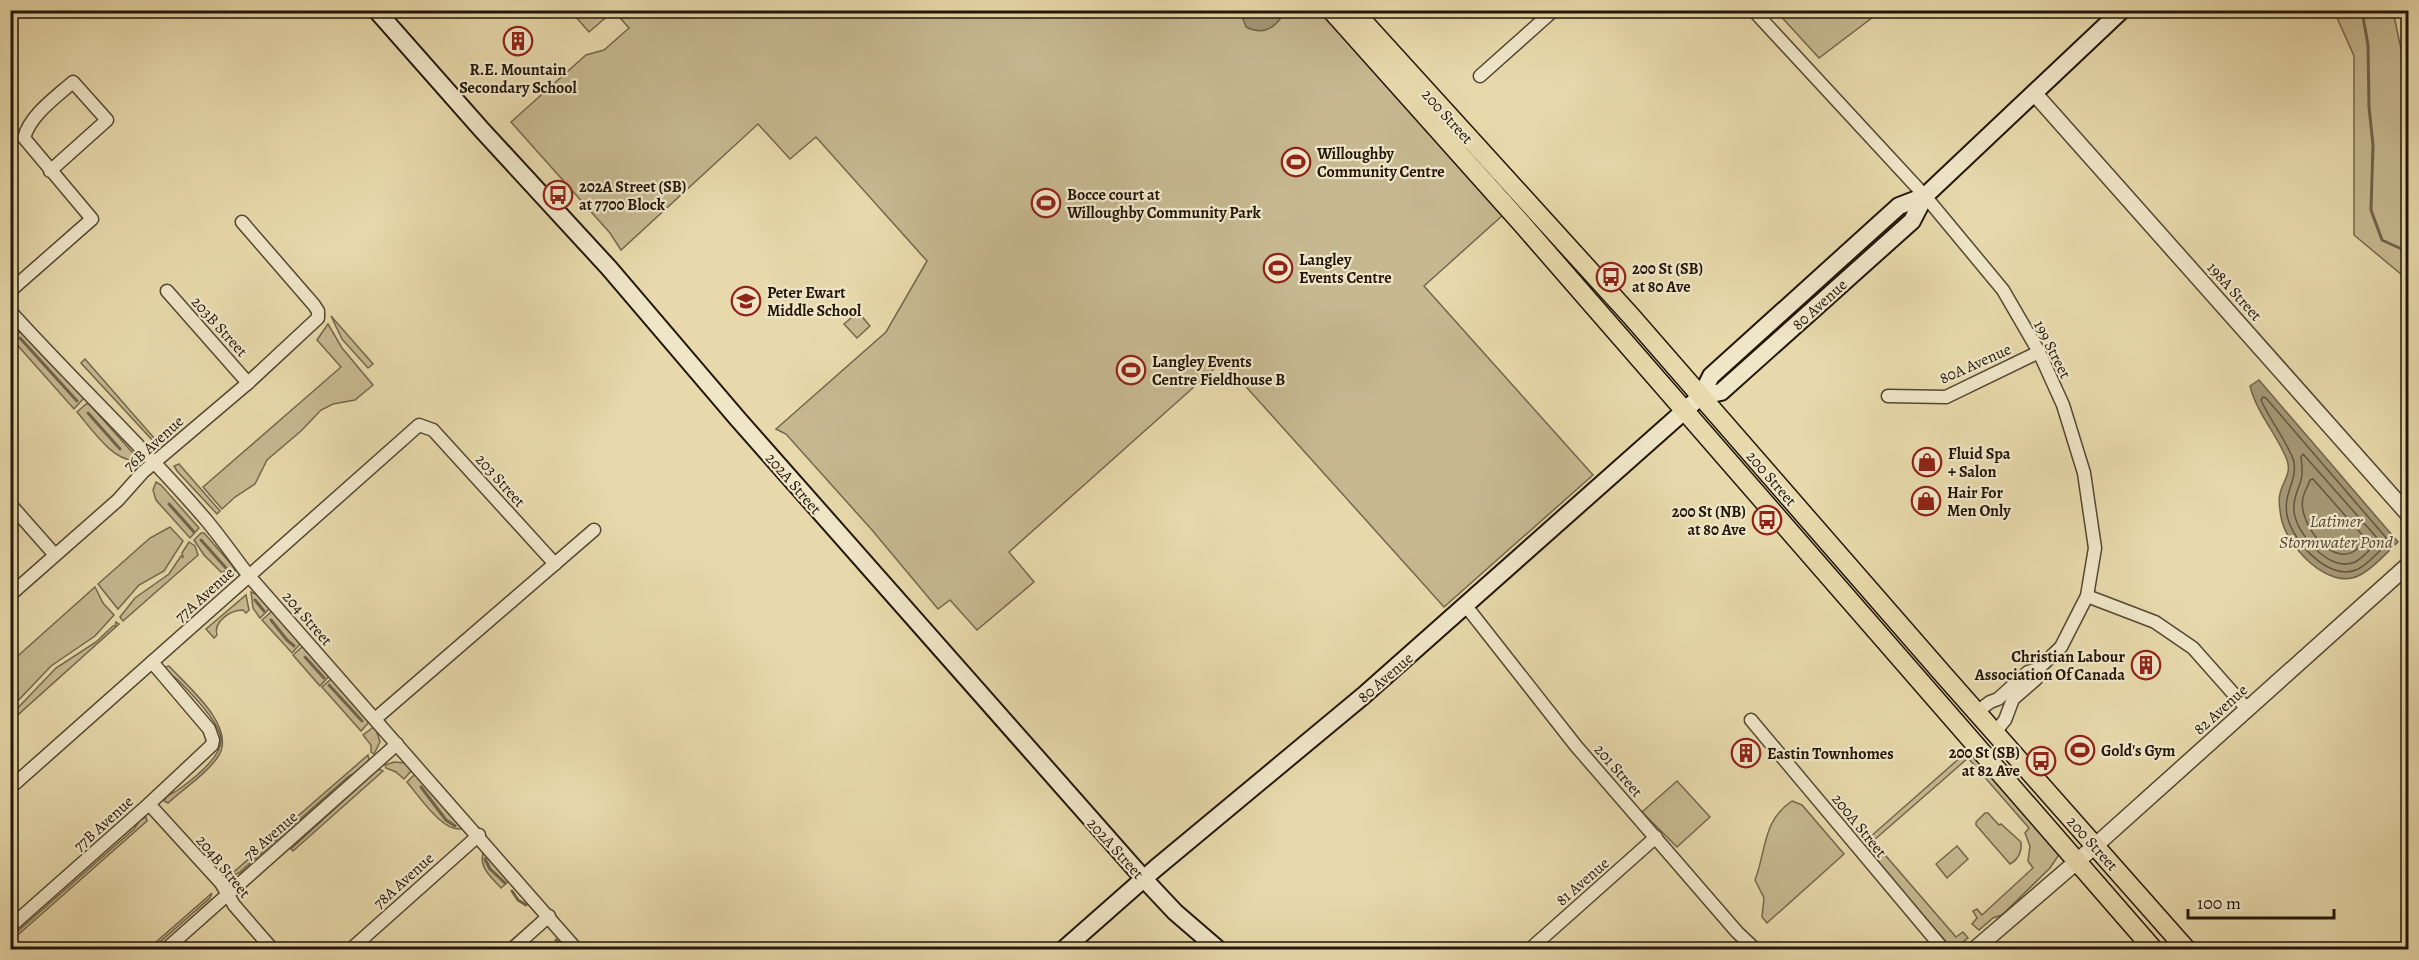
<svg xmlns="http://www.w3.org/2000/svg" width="2419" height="960" font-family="Alegreya,serif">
	<rect width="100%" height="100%" fill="#e7d9ab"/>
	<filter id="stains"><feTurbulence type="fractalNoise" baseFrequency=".00333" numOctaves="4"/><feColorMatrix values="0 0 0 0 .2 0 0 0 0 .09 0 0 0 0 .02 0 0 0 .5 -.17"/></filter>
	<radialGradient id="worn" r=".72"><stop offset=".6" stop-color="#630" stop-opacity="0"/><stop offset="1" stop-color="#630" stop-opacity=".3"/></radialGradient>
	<g fill="#c6b890" stroke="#74674d" stroke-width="1.5">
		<polygon points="581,10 609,11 611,13 589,32 575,16"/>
		<polygon points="614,11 1320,11 1503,215 1424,286 1593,475 1444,607 1223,361 1009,552 1034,582 977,630 950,600 938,609 872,530 786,434 776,429 886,332 927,261 816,137 790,159 758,124 621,250 610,233 511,122 586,55 604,50 629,28"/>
		<polygon points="1776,11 1881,11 1819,58"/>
		<polygon points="2334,11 2393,11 2408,82 2408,280 2354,235 2354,56"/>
		<polygon points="858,312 870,326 857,338 844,324"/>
		<polygon points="331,316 373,364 368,368 342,339"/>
		<polygon points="328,324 342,348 373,385 355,400 333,404 321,410 301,431 267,460 255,484 235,497 222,509 203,487 341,367 317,340"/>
		<polygon points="21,331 84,398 74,409 12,339"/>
		<polygon points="85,359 155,439 155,443 81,363"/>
		<path d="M86,404H89L133,453L136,460C114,463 91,428 77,412Z"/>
		<polygon points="179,464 220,511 217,514 177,471 174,466"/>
		<polygon points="156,482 161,485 199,528 190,538 156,500 153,490"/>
		<polygon points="170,527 183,541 164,571 139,585 118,609 98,584 150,538"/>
		<polygon points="201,533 204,533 232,565 235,571 221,572 204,555 194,540"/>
		<polygon points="189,542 195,546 198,555 123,621 120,617 135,598 169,574 181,556 183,557 182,553"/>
		<polygon points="95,587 103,603 114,615 95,636 51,666 11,708 11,662"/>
		<polygon points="251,592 258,595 270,608 260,618 253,608"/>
		<path d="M246,595L249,610L246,613L243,610C230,610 213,622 217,635L214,638L206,629Z"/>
		<polygon points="271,612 274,612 301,643 292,653 262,620"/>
		<polygon points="116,622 119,624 11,721 11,715 56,668 96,642 113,626 115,626"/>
		<polygon points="302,647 305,647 330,675 320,686 293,655"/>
		<path d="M169,666C187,686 236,726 219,755C208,773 184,788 168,803L164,801C167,794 172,794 178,790C192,780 222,757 221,739C220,722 190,692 178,680C172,675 168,674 165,667Z"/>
		<polygon points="331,679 333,679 370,721 361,731 322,687"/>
		<polygon points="375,726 380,742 374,754 371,752 371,745 363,735"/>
		<polygon points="1971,748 2060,853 2050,868 2002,915 1993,918 1979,930 1972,924 1977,918 1973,911 1977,909 1982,915 2033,868 2028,861 2030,846 2025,833 2029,828 1968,758 1873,841 1956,937 1963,932 1968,938 1956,947 1948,944 1861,845"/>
		<polygon points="368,755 369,760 358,772 349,776 239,873 228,877"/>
		<polygon points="394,762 405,763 413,769 404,779 396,772 386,768 385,765"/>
		<polygon points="378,769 383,771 293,851 291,849"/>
		<path d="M415,774L464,828C445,836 419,796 407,782Z"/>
		<polygon points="1677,781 1710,817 1677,847 1642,812"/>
		<path d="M1792,801L1802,805L1844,854L1767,923L1762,917L1764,898L1755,880C1767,849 1762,821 1792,801Z"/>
		<path d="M1985,813H1988L1999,825L2001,824L2021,842C2022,852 2019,859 2010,864L1976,825V822Z"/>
		<polygon points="146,817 147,821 11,941 10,938 134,829 140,820"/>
		<polygon points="1957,846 1968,859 1947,878 1936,864"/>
		<path d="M484,850L510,880L501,888C491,877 477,866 484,850Z"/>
		<polygon points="212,893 210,898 152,949 148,949"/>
	</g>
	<g fill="#a49774" stroke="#70634a" stroke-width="1.5">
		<path d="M1240,11H1280L1281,18C1271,31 1261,34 1246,27Z"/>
		<path d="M2259,380L2398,542C2387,552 2374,568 2360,575C2329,592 2286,546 2281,517C2280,511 2278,500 2280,494C2282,482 2292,474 2287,460C2277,434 2257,414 2250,386Z"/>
	</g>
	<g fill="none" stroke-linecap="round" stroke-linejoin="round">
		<g stroke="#63563f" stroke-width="1.5">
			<path d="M2263,397L2266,398L2388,540V543C2379,551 2367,566 2356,570C2328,581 2292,541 2287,515C2283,493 2297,482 2294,462C2291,448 2268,417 2261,400Z"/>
			<path d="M2303,454L2378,539L2377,542C2370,549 2361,561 2352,563C2328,571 2297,534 2294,512C2293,499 2297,493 2301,480C2303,473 2302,464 2301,457Z"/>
			<path d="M2313,479L2365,538C2364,543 2361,545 2357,549C2333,570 2297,522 2303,498C2304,492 2308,486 2310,480Z"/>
		</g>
		<g stroke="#70634a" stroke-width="3">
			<polyline points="2359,10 2363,17 2368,45 2369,107 2373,145 2371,210 2382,240 2408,252"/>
			<polyline points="20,338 77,401"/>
			<polyline points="88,413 120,449"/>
			<polyline points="169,504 194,532"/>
			<polyline points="201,540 226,568"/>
			<polyline points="255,600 264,611"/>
			<polyline points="271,620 287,640 294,646"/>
			<polyline points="305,657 324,678"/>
			<polyline points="329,685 362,721"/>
			<polyline points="421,787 446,820 455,826"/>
			<polyline points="485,859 490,869 505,883"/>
			<polyline points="512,891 518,900 526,905"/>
			<polyline points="556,940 565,950"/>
		</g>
		<g stroke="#534732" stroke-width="15">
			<g id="minor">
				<polyline points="1753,10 1925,196 2003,290 2039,352 2063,405 2084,473 2095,548 2087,596 2061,647 2038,669 2028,672 1998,699 1990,702 1977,712"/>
				<polyline points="1480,76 1554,10"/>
				<path d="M10,291L92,219L24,138C30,115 56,97 73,82L107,120L50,171"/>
				<polyline points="167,291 248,383"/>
				<path d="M10,311C75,383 145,448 207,521C222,539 235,558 249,576L577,950"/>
				<polyline points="1888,396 1946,397 2039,352"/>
				<polyline points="10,504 55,555"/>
				<polyline points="10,595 118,500 143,472 248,383 318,318 318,311 314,305 242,222"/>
				<polyline points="2087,596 2155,622 2193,648 2247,709"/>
				<polyline points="1466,606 1576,746 1737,932 1756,950"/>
				<polyline points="375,719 594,530"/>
				<polyline points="1751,720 1944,950"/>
				<polyline points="1995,732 2005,720 2013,699 2036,679 2038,669"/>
				<polyline points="10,788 419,425 433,430 555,564"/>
				<polyline points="149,804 221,883 234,905 273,950"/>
				<polyline points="10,927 149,804 212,745 213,740 209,729 152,662"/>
				<polyline points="165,950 397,744"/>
				<polyline points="350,950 479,835"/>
				<polyline points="511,950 549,916"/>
				<polyline points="1529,950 1656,837"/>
			</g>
		</g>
		<g stroke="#534732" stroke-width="18">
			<g id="tertiary">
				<polyline points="2034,93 2408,514"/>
				<polyline points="1974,950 2096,845 2408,565"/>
			</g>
		</g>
		<g stroke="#22160a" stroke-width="20">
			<g id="secondary">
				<polyline points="376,10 481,129 609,268 737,418 1144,879 1175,912 1219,950"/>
				<polyline points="1701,396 1721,392 1912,221 1925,196 2122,10"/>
				<polyline points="1063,950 1156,868 1363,696 1701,396 1711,376 1899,206 1925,196"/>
			</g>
		</g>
		<g stroke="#22160a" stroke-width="21">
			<g id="primary">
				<polyline points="1331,10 1523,225 2154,950"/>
				<polyline points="1353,10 1631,316 1942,673 2187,950"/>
			</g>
		</g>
		<use href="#minor" stroke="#efe6c8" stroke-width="12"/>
		<use href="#tertiary" stroke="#efe6c8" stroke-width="15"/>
		<use href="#secondary" stroke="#efe6c8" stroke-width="16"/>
		<use href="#primary" stroke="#e7d9ab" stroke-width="18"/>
	</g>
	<defs>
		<g id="building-ring" transform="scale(1.5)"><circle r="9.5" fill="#efe6c8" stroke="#8f2418" stroke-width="1.5"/><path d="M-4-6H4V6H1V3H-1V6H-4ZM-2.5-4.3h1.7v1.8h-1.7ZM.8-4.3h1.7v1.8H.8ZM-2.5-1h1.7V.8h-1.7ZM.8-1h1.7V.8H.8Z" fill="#8f2418"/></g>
		<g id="stadium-ring" transform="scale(1.5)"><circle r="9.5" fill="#efe6c8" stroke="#8f2418" stroke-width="1.5"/><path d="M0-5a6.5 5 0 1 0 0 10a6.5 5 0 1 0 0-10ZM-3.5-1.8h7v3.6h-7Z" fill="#8f2418"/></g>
		<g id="bus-ring" transform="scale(1.5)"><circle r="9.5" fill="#efe6c8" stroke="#8f2418" stroke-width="1.5"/><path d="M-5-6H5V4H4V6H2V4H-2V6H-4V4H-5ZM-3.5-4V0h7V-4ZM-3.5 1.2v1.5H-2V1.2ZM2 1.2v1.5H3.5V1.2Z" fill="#8f2418"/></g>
		<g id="school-ring" transform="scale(1.5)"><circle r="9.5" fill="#efe6c8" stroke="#8f2418" stroke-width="1.5"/><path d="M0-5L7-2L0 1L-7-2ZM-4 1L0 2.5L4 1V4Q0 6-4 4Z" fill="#8f2418"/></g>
		<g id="shop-ring" transform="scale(1.5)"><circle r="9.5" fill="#efe6c8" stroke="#8f2418" stroke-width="1.5"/><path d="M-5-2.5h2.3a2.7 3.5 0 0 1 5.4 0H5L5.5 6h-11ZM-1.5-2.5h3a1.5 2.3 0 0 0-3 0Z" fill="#8f2418"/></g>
	</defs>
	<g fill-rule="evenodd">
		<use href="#building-ring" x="518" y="41"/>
		<use href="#stadium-ring" x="1296" y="162"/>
		<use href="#bus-ring" x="558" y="195"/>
		<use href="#stadium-ring" x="1046" y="203"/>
		<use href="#stadium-ring" x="1278" y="268"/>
		<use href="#bus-ring" x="1611" y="277"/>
		<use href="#school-ring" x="746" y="301"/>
		<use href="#stadium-ring" x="1131" y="370"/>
		<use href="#shop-ring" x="1927" y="462"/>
		<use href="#shop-ring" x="1926" y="501"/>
		<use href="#bus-ring" x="1767" y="520"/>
		<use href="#building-ring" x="2146" y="665"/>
		<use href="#stadium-ring" x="2080" y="750"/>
		<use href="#building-ring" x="1746" y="753"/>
		<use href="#bus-ring" x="2041" y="761"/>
	</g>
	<g text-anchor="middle" stroke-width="4.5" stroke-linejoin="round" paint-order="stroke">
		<g font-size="16" font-weight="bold" fill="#22160a" stroke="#efe6c8" text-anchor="start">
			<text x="518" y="75" text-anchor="middle">R.E. Mountain<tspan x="518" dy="18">Secondary School</tspan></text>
			<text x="1317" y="159">Willoughby<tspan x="1317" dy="18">Community Centre</tspan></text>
			<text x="579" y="192">202A Street (SB)<tspan x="579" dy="18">at 7700 Block</tspan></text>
			<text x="1067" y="200">Bocce court at<tspan x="1067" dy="18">Willoughby Community Park</tspan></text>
			<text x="1299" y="265">Langley<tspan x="1299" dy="18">Events Centre</tspan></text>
			<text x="1632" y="274">200 St (SB)<tspan x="1632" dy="18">at 80 Ave</tspan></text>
			<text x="767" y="298">Peter Ewart<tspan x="767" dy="18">Middle School</tspan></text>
			<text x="1152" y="367">Langley Events<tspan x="1152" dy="18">Centre Fieldhouse B</tspan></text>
			<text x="1948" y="459">Fluid Spa<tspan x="1948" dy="18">+ Salon</tspan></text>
			<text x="1947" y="498">Hair For<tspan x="1947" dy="18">Men Only</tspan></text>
			<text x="1746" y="517" text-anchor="end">200 St (NB)<tspan x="1746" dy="18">at 80 Ave</tspan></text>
			<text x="2125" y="662" text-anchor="end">Christian Labour<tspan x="2125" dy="18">Association Of Canada</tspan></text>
			<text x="2101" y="756">Gold's Gym</text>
			<text x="2020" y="758" text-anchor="end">200 St (SB)<tspan x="2020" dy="18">at 82 Ave</tspan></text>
			<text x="1767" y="759">Eastin Townhomes</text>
		</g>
		<g font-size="16" fill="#22160a" stroke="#efe6c8">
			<text transform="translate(1448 116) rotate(48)" y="6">200 Street</text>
			<text transform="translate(2235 291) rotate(48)" y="6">198A Street</text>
			<text transform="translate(1819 304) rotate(-42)" y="6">80 Avenue</text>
			<text transform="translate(220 326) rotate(48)" y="6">203B Street</text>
			<text transform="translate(2053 349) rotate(63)" y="6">199 Street</text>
			<text transform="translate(1975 363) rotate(-24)" y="6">80A Avenue</text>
			<text transform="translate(153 443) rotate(-42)" y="6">76B Avenue</text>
			<text transform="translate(1772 478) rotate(49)" y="6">200 Street</text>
			<text transform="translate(501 480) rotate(48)" y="6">203 Street</text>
			<text transform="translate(794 483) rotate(49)" y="6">202A Street</text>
			<text transform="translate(204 594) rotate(-42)" y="6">77A Avenue</text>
			<text transform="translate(308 618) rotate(49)" y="6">204 Street</text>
			<text transform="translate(1385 677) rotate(-41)" y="6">80 Avenue</text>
			<text transform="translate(2220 709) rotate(-42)" y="6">82 Avenue</text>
			<text transform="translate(1619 770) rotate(49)" y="6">201 Street</text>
			<text transform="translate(103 823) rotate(-42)" y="6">77B Avenue</text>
			<text transform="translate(1860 825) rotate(51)" y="6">200A Street</text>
			<text transform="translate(270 835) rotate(-41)" y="6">78 Avenue</text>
			<text transform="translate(2093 843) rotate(48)" y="6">200 Street</text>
			<text transform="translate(1116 848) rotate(48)" y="6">202A Street</text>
			<text transform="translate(224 866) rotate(51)" y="6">204B Street</text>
			<text transform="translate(403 880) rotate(-42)" y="6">78A Avenue</text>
			<text transform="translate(1582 881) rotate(-41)" y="6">81 Avenue</text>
		</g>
		<g font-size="18" font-style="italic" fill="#564a34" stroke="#efe6c8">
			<text x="2336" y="527">Latimer<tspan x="2336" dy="21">Stormwater Pond</tspan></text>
		</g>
	</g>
	<rect width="2419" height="960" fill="none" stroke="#e7d9ab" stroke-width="36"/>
	<rect x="12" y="12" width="2395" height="936" fill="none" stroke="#22160a" stroke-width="3"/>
	<rect x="18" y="18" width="2383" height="924" fill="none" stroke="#22160a" stroke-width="1.5"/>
	<path d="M2188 909v9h146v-9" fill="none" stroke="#22160a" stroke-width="3"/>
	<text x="2197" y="909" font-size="18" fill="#22160a" stroke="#efe6c8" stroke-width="4.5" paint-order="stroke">100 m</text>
	<rect width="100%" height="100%" filter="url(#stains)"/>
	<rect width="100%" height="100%" fill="url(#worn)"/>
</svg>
